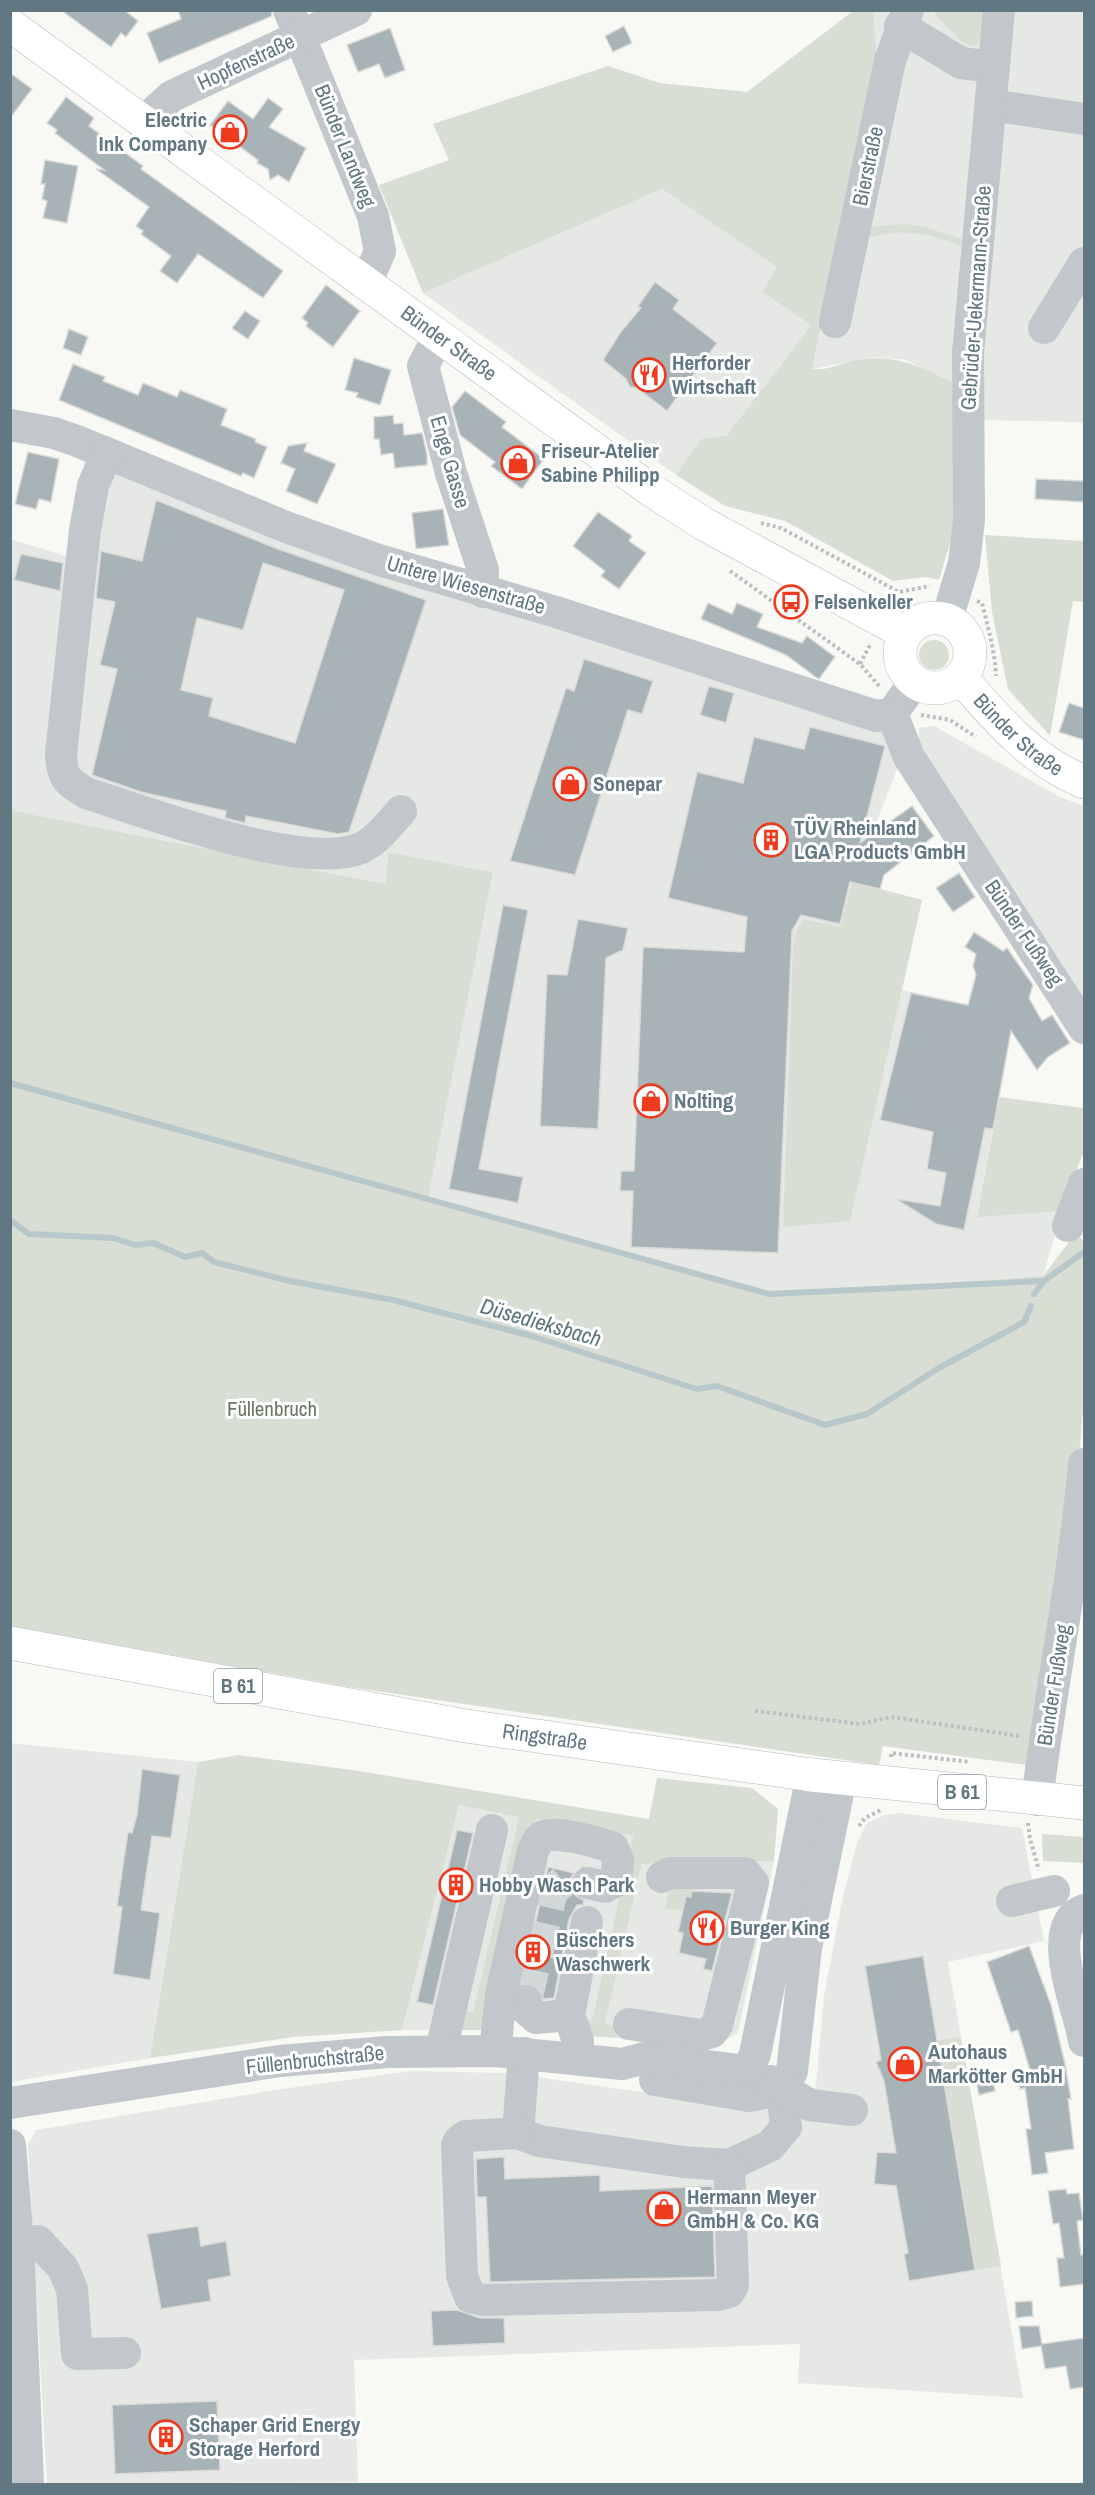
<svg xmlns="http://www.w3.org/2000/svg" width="1095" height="2495" font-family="'Archivo Narrow',sans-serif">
	<rect width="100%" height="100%" fill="#f8f8f5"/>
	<g fill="#e6e8e6">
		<polygon points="873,11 932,11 933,14 989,11 1084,11 1084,422 982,420 955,385 906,360 878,357 812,369 877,60"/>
		<polygon points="662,189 778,267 762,292 811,325 727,435 701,439 676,475 423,293"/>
		<polygon points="86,457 892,730 899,764 876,823 861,884 922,900 902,990 1013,1016 977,1216 1062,1211 1043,1276 769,1296 426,1202 493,872 388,852 387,884 11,810 10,539 66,556"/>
		<polygon points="934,726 1060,797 1084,806 1084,1010 919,747 919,728"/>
		<polygon points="10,1743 198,1762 150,2058 11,2082"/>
		<polygon points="459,1805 633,1836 592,2020 529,2029 518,2024 515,2014 487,2030 402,2030"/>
		<polygon points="899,1813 1022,1828 1044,1941 948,1962 1023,2398 798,2383 800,2344 354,2360 358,2482 47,2484 28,2145 36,2130 275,2090 411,2071 508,2073 809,2116 816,2085 824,1996 843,1896 857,1843 867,1823 885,1815"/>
		<polygon points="774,1861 738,2033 717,2045 617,2038 617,2027 605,2025 642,1864"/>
	</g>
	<g fill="#d8ded4">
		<path d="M853,11H873L877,60L812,369C824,371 841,364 853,361C893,352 921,366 956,385L959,513L939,580L926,577L893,581L785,521L725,506L676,475L701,439L727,435L811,325L762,292L777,267L662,189L423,293L379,185L449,160L433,124L608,66L660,83L747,92Z"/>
		<polygon points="932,11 989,11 980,42 972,46 961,41"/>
		<path d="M905,224L925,227L962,239L961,246C925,232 905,228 867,238L869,227Z"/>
		<polygon points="985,535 1084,541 1084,602 1073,601 1050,736 1008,689 992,612"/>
		<circle cx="934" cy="655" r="15"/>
		<polygon points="10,810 386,884 388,852 493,872 427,1202 769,1296 1043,1276 1075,1234 1084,1241 1084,1397 1072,1537 1034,1766 883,1746 879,1765 349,1687 11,1626"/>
		<polygon points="852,882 922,900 850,1221 783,1227 793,946 796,931 803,919 841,927"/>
		<polygon points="999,1097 1084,1108 1084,1150 1062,1211 977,1217"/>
		<polygon points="238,1755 359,1771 649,1819 657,1778 752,1788 778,1809 774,1861 642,1864 605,2024 617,2027 617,2038 588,2036 582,2020 592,2020 633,1836 536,1819 487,2030 457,2030 459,2009 473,2013 519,1817 459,1805 402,2030 293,2037 150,2058 198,1762"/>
		<polygon points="1042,1834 1084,1837 1084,1863 1043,1861"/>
		<polygon points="672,1880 694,1884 687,1912 665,1908"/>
		<polygon points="961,2037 1001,2266 975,2270 937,2041"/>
	</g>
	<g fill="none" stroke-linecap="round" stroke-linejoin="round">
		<g stroke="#b7c7ca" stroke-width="6">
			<polyline points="10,1083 769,1294 1044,1281"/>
			<polyline points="10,1220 29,1234 113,1238 135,1245 153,1243 185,1257 202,1253 214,1262 290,1281 393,1300 528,1335 697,1389 717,1386 825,1425 867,1414 939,1368 1024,1322 1031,1306"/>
			<polyline points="1034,1294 1044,1281 1084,1252"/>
		</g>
	</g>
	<g fill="#a7b3b7" stroke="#dadad7" stroke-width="1.5" fill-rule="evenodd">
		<polygon points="61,10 124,10 138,21 126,37 121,33 111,47"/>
		<polygon points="178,10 271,10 272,16 159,63 147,33 181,19"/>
		<polygon points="624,26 632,43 613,52 605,36"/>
		<polygon points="390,28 405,70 385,78 379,64 358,72 347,45"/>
		<polygon points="10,73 32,89 10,118"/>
		<polygon points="66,97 94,118 89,126 143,166 141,169 283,271 263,298 198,254 177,283 160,271 171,256 141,234 143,231 136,226 149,207 96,169 104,170 55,133 57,130 47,123"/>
		<polygon points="268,98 283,109 269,127 306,148 289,182 278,175 270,180 268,169 257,163 258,160 210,125 228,101 253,119"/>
		<polygon points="45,160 78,166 67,223 43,218 47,201 42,199 45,184 41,184"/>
		<polygon points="655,282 679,300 673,309 717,343 667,411 637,388 630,387 626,379 603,360 620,333 641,308 638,306"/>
		<polygon points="326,285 360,311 333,347 306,326 308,323 302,318"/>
		<polygon points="245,311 260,321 248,339 232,328"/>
		<polygon points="69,329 88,337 81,355 63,348"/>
		<polygon points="354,358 391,370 380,405 356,397 358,393 345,390"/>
		<polygon points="73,364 105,377 103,381 138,395 143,383 177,397 180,390 227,409 221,425 256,439 255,442 267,447 254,478 243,473 241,476 59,400"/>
		<polygon points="465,391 506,422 502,427 544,459 522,489 491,466 495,462 460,435 452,407"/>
		<polygon points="393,415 394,424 403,423 404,435 422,433 427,454 427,465 395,468 393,453 381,455 379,439 374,439 374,417"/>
		<polygon points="307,443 304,451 336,464 317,504 286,491 295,469 281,463 288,446"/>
		<polygon points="28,452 59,459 51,502 39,499 36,509 15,504"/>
		<polygon points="1036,479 1084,481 1084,502 1035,499"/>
		<path d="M156,500L278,549L426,600L349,832L338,834L246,816L245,823L225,818L226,811L141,792L92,775L117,669L100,665L115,602L96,598L101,551L142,561ZM263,563L344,590L295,743L209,716L213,698L181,690L197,618L243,630Z"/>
		<polygon points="443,509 449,545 416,549 412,513"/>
		<polygon points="598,512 632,536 629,541 646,553 619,589 601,576 605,571 573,546"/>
		<polygon points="21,554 63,563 60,591 14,580"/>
		<polygon points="708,603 732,614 737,603 763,614 757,627 802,643 807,636 835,657 819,679 817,678 786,655 701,619"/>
		<polygon points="584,659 653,681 642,714 628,710 575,875 510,861 566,688 574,691"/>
		<polygon points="709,686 734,693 726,723 700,715"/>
		<polygon points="1069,703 1084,708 1084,740 1059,732"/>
		<polygon points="810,727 885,746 860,843 912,806 934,836 884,875 880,889 850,882 840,924 801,915 792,931 778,1253 631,1247 633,1191 620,1191 621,1171 634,1171 643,947 744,952 747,917 668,898 697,772 743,783 754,737 804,749"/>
		<polygon points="959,873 975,897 953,912 936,888"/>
		<polygon points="503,905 528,910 479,1169 523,1177 518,1203 449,1189"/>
		<polygon points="578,919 628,928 623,950 606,958 598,1129 540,1126 547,974 567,975"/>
		<polygon points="974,932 1003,951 1007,948 1033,985 1029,998 1042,1021 1052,1015 1070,1043 1048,1057 1037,1070 1011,1031 993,1129 985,1128 964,1230 936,1224 896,1199 940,1206 946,1173 927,1169 933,1132 880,1120 911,993 968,1005 976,975 973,966 976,954 965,947"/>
		<polygon points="142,1769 180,1775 171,1838 152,1836 141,1910 160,1913 150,1980 113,1974 122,1907 117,1906 128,1832 132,1833 137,1814"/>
		<polygon points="457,1830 473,1833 433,2005 417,2002"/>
		<polygon points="548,1867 574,1873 570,1879 571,1889 576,1896 584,1900 583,1905 577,1905 569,1919 554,1998 543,1999 537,1987 522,1984"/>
		<polygon points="692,1891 732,1893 712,1971 703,1969 706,1959 679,1953 683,1933 678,1932 686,1896 691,1897"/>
		<polygon points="1029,1946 1051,2005 1065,2064 1071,2099 1068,2099 1074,2149 1045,2153 1048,2173 1032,2175 1026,2129 1031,2129 1025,2088 1020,2089 1017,2072 1030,2070 1018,2030 1011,2032 987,1962"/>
		<polygon points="923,1956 975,2270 909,2281 904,2254 908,2253 896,2186 874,2184 877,2152 896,2153 884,2081 876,2062 881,2060 865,1966"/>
		<polygon points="990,2068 995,2091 979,2095 974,2071"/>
		<polygon points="504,2157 505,2179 600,2175 600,2191 712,2186 715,2277 490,2282 486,2197 477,2197 476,2159"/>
		<polygon points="1066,2189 1067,2194 1079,2193 1083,2220 1077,2221 1081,2255 1084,2255 1084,2284 1060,2287 1057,2258 1064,2258 1059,2223 1053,2224 1048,2191"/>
		<polygon points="198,2226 201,2246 226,2241 231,2276 208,2280 211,2301 161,2309 147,2234"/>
		<polygon points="1032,2301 1033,2316 1016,2318 1015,2302"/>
		<polygon points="457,2310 480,2318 504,2318 505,2343 433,2346 431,2311"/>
		<polygon points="1019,2326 1039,2326 1042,2344 1084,2338 1084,2387 1070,2389 1066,2366 1045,2369 1041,2346 1022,2349"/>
		<polygon points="217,2401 220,2470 115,2474 112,2405"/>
	</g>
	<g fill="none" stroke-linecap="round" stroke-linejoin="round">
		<polyline stroke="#d2d8d8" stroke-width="32" stroke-dasharray="32 16" stroke-linecap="butt" points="526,2001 552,1891 565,1880 588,1883"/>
		<g stroke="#b4bbbe" stroke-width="34">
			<g id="major">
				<path id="s1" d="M10,25L651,490L704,524L905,633"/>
				<circle cx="935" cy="653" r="35"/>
				<path id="s2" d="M961,678C997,719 1032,761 1084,782"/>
				<polyline points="812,1775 1084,1803"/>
			</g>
		</g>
		<g stroke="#b4babc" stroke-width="34">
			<g id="highway">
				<path id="s3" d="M10,1643L466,1726L812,1775"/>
			</g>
		</g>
		<g stroke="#bbbfc1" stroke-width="4" stroke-dasharray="3 3" stroke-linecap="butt">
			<polyline points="761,523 781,528 899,592 930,586"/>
			<polyline points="730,571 860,664 880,687"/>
			<path d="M977,601L982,603C988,628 995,651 996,676"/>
			<polyline points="860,664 871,643"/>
			<polyline points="921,715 950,720 976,737"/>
			<polyline points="755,1711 860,1724 891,1717 1020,1736"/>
			<polyline points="891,1757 891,1753 970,1762"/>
			<polyline points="1028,1823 1030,1839 1039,1870"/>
			<polyline points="859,1826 865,1818 881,1810"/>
		</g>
		<g stroke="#c1c7ca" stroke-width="32">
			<polyline points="289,10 373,216 380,251 366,284"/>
			<polyline points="900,26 961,63 994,67"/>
			<polyline points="991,105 1084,119"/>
			<polyline points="142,123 172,96 356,10"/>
			<polyline points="835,322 890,61 908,10"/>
			<polyline points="1044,328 1084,263"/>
			<polyline points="439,336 423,366 451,473 483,570 483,592"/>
			<polyline points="10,425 54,433 77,441 286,527 379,560 556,612 876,716 892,714 914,682"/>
			<path d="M107,453L93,486L85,530L61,754C62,777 66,781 86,793C146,812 304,872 361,848C377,841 390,823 401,811"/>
			<polyline points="947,619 964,563 969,520 968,353 999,10"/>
			<polyline points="892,714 909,757 1084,1028"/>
			<polyline points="1068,1226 1084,1184"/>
			<path d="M1037,1800C1051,1687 1074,1577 1084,1464"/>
			<polyline points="1012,1901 1054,1891"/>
			<path d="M1084,1910C1042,1926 1079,2008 1084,2041"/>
			<polyline points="526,2001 525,2008 536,2018 569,2015"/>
			<polyline points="629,2024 701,2035 712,2032 717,2025 753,1883 745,1873 670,1873 662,1877"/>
			<polyline points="441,2051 492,1830"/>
			<path d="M495,2051L501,1995L533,1851C535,1847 537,1841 540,1838C550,1828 600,1843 613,1848L618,1860L616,1881L605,1887L588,1883"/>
			<polyline points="524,2053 518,2133 539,2141 683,2162 729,2165 770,2146 786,2127 782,2090"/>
			<polyline points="576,2059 578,2041 569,2015 587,1922"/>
			<polyline points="655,2080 749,2096 782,2090 792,2071 806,1948 841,1779"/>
			<polyline points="770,2081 810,2105 852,2110"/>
			<polyline points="10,2103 280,2061 387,2052 495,2051 622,2064 645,2058 739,2070 750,2066 755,2054 812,1775"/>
			<polyline points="518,2133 466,2136 459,2141 457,2146 462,2276 470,2297 484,2300 718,2295 729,2292 733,2285 729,2165"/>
			<polyline points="10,2145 18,2242 28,2484"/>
			<polyline points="38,2241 63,2268 72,2289 77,2354 125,2353"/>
		</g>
		<use href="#major" stroke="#fff" stroke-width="33"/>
		<use href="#highway" stroke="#fff" stroke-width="33"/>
	</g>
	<defs>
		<g id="shop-ring" transform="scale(1.725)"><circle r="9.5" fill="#fff" stroke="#ef3a1e" stroke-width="1.5"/><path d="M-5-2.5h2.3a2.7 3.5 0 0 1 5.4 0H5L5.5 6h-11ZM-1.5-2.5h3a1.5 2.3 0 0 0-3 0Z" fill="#ef3a1e"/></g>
		<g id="restaurant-ring" transform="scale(1.725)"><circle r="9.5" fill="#fff" stroke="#ef3a1e" stroke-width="1.5"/><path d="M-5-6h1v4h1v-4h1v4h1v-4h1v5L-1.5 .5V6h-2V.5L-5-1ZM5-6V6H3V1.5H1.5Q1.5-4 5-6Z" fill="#ef3a1e"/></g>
		<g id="bus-ring" transform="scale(1.725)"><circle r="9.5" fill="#fff" stroke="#ef3a1e" stroke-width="1.5"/><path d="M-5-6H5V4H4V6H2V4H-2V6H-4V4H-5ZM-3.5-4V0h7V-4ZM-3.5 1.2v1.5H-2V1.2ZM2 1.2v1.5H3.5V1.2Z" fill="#ef3a1e"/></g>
		<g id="building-ring" transform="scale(1.725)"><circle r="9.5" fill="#fff" stroke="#ef3a1e" stroke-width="1.5"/><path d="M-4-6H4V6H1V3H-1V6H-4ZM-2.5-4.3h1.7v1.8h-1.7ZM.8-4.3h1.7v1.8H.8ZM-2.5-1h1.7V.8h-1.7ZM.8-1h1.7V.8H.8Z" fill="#ef3a1e"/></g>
	</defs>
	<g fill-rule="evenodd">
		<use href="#shop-ring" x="230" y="132"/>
		<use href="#restaurant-ring" x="649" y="375"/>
		<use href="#shop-ring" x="518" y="463"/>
		<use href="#bus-ring" x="791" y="602"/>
		<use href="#shop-ring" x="570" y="784"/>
		<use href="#building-ring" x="771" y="840"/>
		<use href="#shop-ring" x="651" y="1101"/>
		<use href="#building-ring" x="456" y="1885"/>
		<use href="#restaurant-ring" x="707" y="1928"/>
		<use href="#building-ring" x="533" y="1952"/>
		<use href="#shop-ring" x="905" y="2064"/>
		<use href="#shop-ring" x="664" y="2209"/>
		<use href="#building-ring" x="166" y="2437"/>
	</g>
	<g text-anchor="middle" stroke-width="6" stroke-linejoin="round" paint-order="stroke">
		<g fill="#fff" stroke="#90a0a8" stroke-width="1.5">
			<rect x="214" y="1669" width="48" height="34" rx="4.5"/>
			<rect x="938" y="1775" width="48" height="34" rx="4.5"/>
		</g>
		<g font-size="20" font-weight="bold" fill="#617782">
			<text x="238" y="1693">B 61</text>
			<text x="962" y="1799">B 61</text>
		</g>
		<g font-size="21" fill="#617782" stroke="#fff">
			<text transform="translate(246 62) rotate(-25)" y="7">Hopfenstraße</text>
			<text transform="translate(345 146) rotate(68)" y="7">Bünder Landweg</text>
			<text transform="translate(868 166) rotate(-78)" y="7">Bierstraße</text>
			<text transform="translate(976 298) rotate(-86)" y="7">Gebrüder-Uekermann-Straße</text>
			<text dy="7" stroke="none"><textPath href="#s1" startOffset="542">Bünder Straße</textPath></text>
			<text transform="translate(450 462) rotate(74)" y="7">Enge Gasse</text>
			<text transform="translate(466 585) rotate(16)" y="7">Untere Wiesenstraße</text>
			<text dy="7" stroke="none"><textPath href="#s2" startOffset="81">Bünder Straße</textPath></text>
			<text transform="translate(1024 933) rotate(56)" y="7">Bünder Fußweg</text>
			<text transform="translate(1054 1685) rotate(-81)" y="7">Bünder Fußweg</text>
			<text dy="7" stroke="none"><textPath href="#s3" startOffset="543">Ringstraße</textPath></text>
			<text transform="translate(315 2060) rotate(-6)" y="7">Füllenbruchstraße</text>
		</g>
		<g font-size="21" font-weight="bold" fill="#617782" stroke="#fff" text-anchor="start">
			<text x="207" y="127" text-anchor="end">Electric<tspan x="207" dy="24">Ink Company</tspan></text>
			<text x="672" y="370">Herforder<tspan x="672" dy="24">Wirtschaft</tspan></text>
			<text x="541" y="458">Friseur-Atelier<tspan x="541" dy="24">Sabine Philipp</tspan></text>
			<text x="814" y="609">Felsenkeller</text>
			<text x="593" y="791">Sonepar</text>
			<text x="794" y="835">TÜV Rheinland<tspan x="794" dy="24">LGA Products GmbH</tspan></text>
			<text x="674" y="1108">Nolting</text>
			<text x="479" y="1892">Hobby Wasch Park</text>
			<text x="730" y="1935">Burger King</text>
			<text x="556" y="1947">Büschers<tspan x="556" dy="24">Waschwerk</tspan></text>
			<text x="928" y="2059">Autohaus<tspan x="928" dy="24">Markötter GmbH</tspan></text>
			<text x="687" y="2204">Hermann Meyer<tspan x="687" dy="24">GmbH &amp; Co. KG</tspan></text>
			<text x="189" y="2432">Schaper Grid Energy<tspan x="189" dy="24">Storage Herford</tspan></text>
		</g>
		<g font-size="21" fill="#677a60" stroke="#fff">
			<text x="272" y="1416">Füllenbruch</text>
		</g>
		<g font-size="22" font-style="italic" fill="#5c777c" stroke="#fff">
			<text transform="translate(541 1322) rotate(16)" y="8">Düsedieksbach</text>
		</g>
	</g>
	<rect width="1095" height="2495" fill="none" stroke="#617782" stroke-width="24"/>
</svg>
